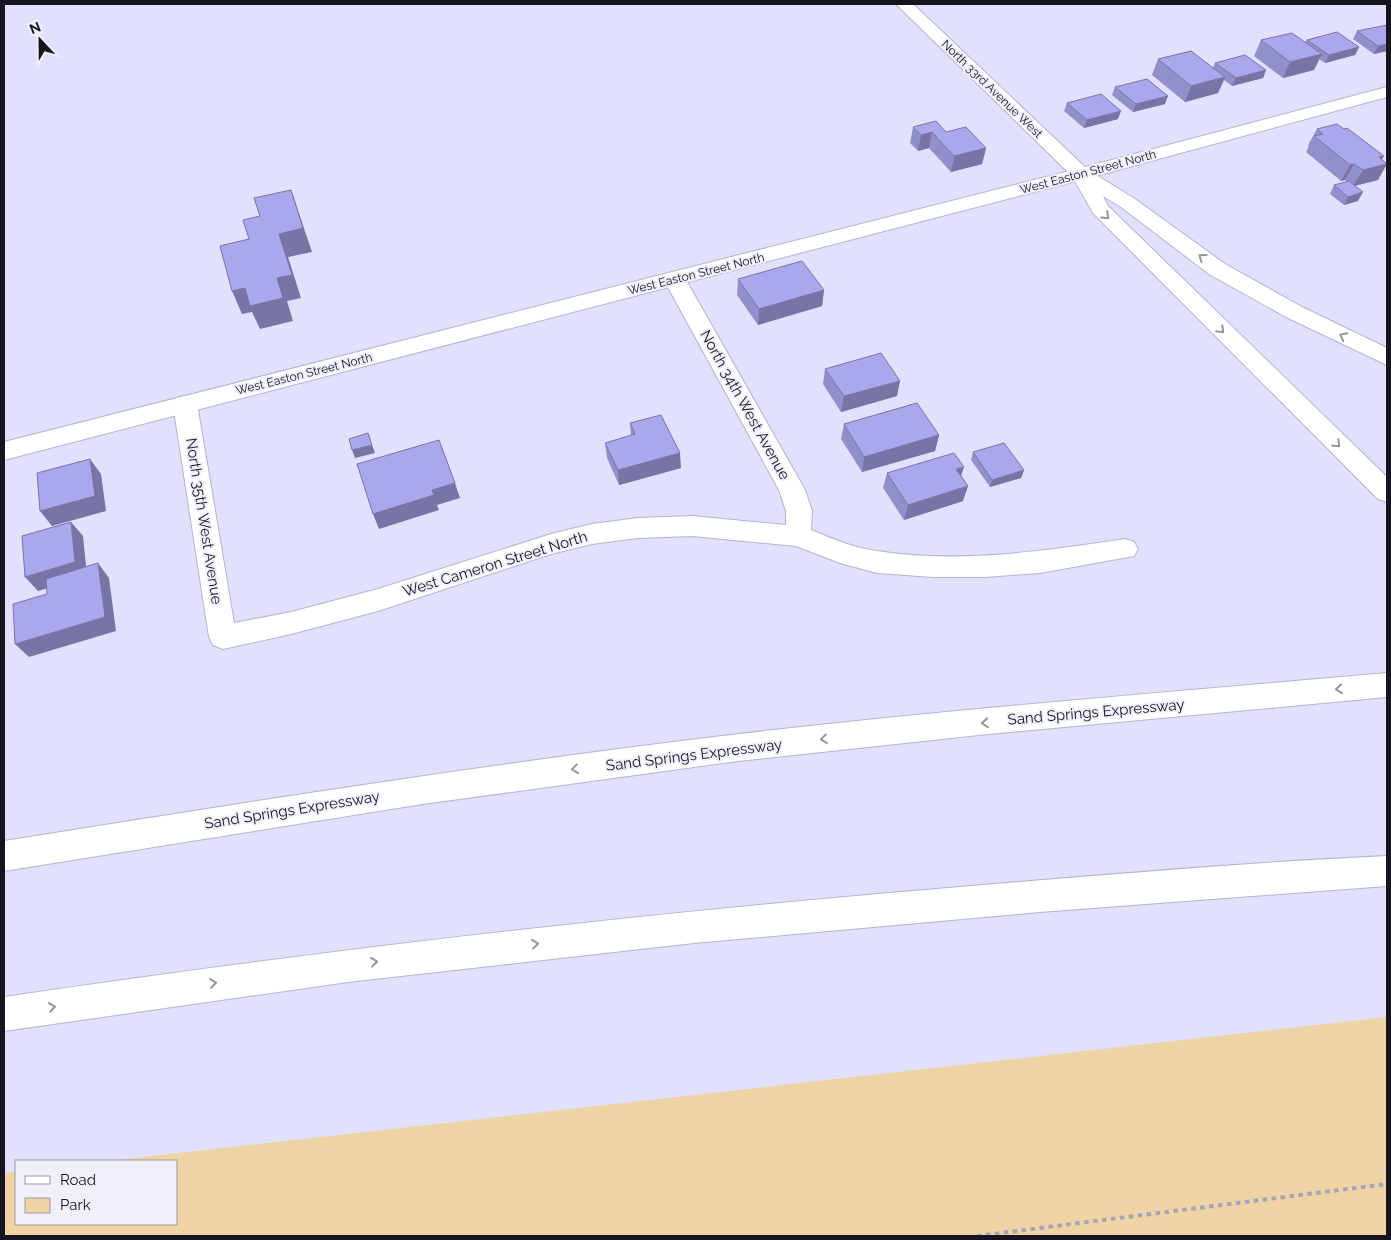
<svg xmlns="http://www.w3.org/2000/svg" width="1391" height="1240" font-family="Raleway,sans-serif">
	<rect width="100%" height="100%" fill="#e1e1fe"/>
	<polygon fill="#eed3a4" points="1387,1017 1387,1236 4,1236 4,1173 16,1172 16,1224 176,1224 176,1161 108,1161"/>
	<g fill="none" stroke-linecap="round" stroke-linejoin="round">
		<g stroke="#b4b4cf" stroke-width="2">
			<g id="minor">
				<polygon points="1387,87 1387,97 1081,180 1074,178 1071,174 1074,170"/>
				<path d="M675,273L683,275L686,280L805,490L812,511L811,530C833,539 854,548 877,551C958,564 1044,551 1125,539L1134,542L1138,549L1134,556L1040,573L985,577H933L877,573L840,563L796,546L692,536L638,538L592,544L551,554L378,611L291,634L223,649L213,645L209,637L173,404L177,398L185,396L193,398L197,404L234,623L291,612L378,589L551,534L592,524L638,518L692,516L786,525V511L779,490L664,280L667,275Z"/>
			</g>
		</g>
		<g stroke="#b4b4cf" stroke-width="2">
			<polygon id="tertiary" points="1081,168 1088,170 1091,174 1088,178 4,460 4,442"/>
		</g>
		<g stroke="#b4b4cf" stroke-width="2">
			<polygon id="secondary" points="896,4 913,4 1088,170 1091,174 1088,178 1081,180 1074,178"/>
		</g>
		<g stroke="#b4b4cf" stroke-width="2">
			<g id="motorway">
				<polygon points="1081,168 1088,170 1135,199 1225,264 1302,307 1387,348 1387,365 1286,317 1209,274 1121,207 1103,196 1108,206 1387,477 1387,502 1378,499 1093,213 1071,174 1074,170"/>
				<path d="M1387,673V697L979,735L738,761L423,804L4,871V841C248,802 493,763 739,734C954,709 1171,692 1387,673Z"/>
				<path d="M1387,856V886L1040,912L694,943L348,982L4,1031V997C329,949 655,912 983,885C1117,874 1252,862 1387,856Z"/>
			</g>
		</g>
		<polyline stroke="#a4a4bb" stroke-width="4" stroke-dasharray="4.5 4.5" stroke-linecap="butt" points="977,1236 1387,1184"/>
		<use href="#minor" fill="#fff" fill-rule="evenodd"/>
		<use href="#tertiary" fill="#fff" fill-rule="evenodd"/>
		<use href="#secondary" fill="#fff" fill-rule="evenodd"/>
		<use href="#motorway" fill="#fff" fill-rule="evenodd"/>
	</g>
	<g fill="#9290cb">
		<polygon points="1357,31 1387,51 1374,54 1353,39"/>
		<polygon points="1261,40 1305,42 1307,40 1359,47 1355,55 1325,63 1319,59 1314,70 1283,78 1254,56"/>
		<polygon points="1158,59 1213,68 1215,63 1266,70 1263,78 1232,86 1224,80 1218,93 1185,102 1152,75"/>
		<polygon points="1115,87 1165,104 1133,112 1112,95"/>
		<polygon points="1067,103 1118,119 1084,128 1064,111"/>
		<polygon points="913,127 946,132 986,148 982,164 951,172 929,148 918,151 910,143"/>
		<polygon points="1317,129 1382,159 1378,180 1355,186 1358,201 1344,205 1330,194 1334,185 1347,182 1345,180 1341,181 1306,152 1309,146 1308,145"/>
		<polygon points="738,279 824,290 822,306 758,325 737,295"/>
		<polygon points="825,369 897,396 841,412 823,384"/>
		<polygon points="630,423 681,468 619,485 607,458 605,443 631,436"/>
		<polygon points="844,424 939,435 935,451 862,472 841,439"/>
		<polygon points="973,452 1024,470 1021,478 990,487 971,460"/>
		<polygon points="887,473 961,476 963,501 904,520 883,488"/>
	</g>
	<g fill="#7775a5">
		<polygon points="1387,44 1387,51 1374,54 1378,46"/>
		<polygon points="1359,47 1355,55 1325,63 1329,55"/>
		<polygon points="1322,54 1314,70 1283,78 1290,62"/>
		<polygon points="1266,70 1263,78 1232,86 1236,78"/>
		<polygon points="1225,77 1218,93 1185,102 1191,86"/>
		<polygon points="1168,96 1165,104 1133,112 1136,104"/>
		<polygon points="1121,111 1118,119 1084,128 1087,120"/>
		<polygon points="932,132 929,148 918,151 921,135"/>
		<polygon points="986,148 982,164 951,172 954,156"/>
		<polygon points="1384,156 1378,166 1387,164 1378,180 1353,186 1363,170 1379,157"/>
		<polygon points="1354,164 1345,180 1341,181 1350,165"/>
		<polygon points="291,190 312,252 288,257 301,298 287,301 293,321 260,329 252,312 242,314 232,291 277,278 279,234"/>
		<polygon points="1363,192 1358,201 1344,205 1348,197"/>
		<polygon points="824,290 822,306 758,325 759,309"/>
		<polygon points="900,381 897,396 841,412 844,396"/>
		<polygon points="939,435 935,451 862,472 864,457"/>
		<polygon points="372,445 375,453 355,458 352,450"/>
		<polygon points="680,453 681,468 619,485 618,470"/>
		<polygon points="90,459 101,474 106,511 52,526 40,511"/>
		<polygon points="964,467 959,482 956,469"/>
		<polygon points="1024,470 1021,478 990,487 992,480"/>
		<polygon points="455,483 460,498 437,505 439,510 379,529 373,514 432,490"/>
		<polygon points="968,486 963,501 904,520 908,505"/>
		<polygon points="71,522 83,536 87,576 38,591 25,577"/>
		<polygon points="98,563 109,578 116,631 29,657 15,644"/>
	</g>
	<g fill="#aaa7ec" stroke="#7775a5">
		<polygon points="1387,25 1387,44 1378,46 1357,31"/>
		<polygon points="1337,32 1359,47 1329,55 1307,40"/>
		<polygon points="1292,33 1322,54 1290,62 1261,40"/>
		<polygon points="1191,51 1225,77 1191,86 1158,59"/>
		<polygon points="1245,55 1266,70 1236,78 1215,63"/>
		<polygon points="1147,79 1168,96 1136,104 1115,87"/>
		<polygon points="1101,94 1121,111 1087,120 1067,103"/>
		<polygon points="936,121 946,132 966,127 986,148 954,156 932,132 921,135 913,127"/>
		<polygon points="1337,124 1344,129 1347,128 1384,156 1379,157 1387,164 1363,170 1354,164 1350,165 1314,136 1323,134 1317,129"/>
		<polygon points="1349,181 1363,192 1348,197 1334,185"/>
		<polygon points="291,190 303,228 279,234 292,275 277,278 283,298 250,306 245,288 232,291 220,246 249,239 243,220 260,216 254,198"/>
		<polygon points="802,261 824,290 759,309 738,279"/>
		<polygon points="881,353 900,381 844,396 825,369"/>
		<polygon points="917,403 939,435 864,457 844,424"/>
		<polygon points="661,415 680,453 618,470 605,443 635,434 630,423"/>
		<polygon points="368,433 372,445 352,450 349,439"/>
		<polygon points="439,440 455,483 432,490 434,495 373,514 357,464"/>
		<polygon points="1004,443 1024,470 992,480 973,452"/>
		<polygon points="954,453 964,467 956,469 968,486 908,505 887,473"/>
		<polygon points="90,459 95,496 40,511 37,473"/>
		<polygon points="71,522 75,562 25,577 22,536"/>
		<polygon points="98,563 105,617 15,644 13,604 47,594 46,579"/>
	</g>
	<defs><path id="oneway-chevron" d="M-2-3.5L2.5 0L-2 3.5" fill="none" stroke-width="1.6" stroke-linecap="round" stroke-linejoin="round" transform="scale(1.25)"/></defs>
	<g stroke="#96969a">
		<use href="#oneway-chevron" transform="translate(1106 216) rotate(44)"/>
		<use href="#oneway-chevron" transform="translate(1202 257) rotate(-144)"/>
		<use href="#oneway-chevron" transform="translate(1221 330) rotate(45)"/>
		<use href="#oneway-chevron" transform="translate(1343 336) rotate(-154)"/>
		<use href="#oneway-chevron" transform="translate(1337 444) rotate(44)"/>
		<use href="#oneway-chevron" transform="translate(1339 689) rotate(175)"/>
		<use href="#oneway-chevron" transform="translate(985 723) rotate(175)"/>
		<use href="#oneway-chevron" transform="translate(824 739) rotate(173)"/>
		<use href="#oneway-chevron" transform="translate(575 769) rotate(173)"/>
		<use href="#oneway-chevron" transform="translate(535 944) rotate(-6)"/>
		<use href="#oneway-chevron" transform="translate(374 962) rotate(-6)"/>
		<use href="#oneway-chevron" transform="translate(213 983) rotate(-8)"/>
		<use href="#oneway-chevron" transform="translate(52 1007) rotate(-9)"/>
	</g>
	<g text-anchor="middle" stroke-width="4" stroke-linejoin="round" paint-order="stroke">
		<g font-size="12" fill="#16151f" stroke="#f0f0fc">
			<text transform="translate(992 89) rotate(44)" y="4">North 33rd Avenue West</text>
			<text transform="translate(1088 172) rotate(-15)" y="4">West Easton Street North</text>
			<text transform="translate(696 274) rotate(-14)" y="4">West Easton Street North</text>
			<text transform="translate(304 374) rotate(-14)" y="4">West Easton Street North</text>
		</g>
		<g font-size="15" fill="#16151f" stroke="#f0f0fc">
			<text transform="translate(745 405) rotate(61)" y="5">North 34th West Avenue</text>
			<text transform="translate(204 521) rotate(81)" y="5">North 35th West Avenue</text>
			<text transform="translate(495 564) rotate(-17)" y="5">West Cameron Street North</text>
			<text transform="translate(1096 712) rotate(-5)" y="5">Sand Springs Expressway</text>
			<text transform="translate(694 755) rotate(-7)" y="5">Sand Springs Expressway</text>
			<text transform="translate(292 810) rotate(-9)" y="5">Sand Springs Expressway</text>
		</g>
	</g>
	<rect width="1391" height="1240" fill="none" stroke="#16151f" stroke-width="10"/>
	<rect x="15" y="1160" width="162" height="65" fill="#f0f0fc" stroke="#9998a4"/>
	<rect x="25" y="1176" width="25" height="8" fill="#ffffff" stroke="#9998a4"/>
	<text x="60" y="1185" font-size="15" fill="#16151f">Road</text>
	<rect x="25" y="1198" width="25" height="15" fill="#eed3a4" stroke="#9998a4"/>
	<text x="60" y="1210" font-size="15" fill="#16151f">Park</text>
	<g transform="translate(40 40) rotate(338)" stroke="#f0f0fc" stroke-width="4" paint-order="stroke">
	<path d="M0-4L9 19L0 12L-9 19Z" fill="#16151f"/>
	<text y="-8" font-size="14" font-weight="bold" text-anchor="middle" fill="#16151f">N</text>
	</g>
</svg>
